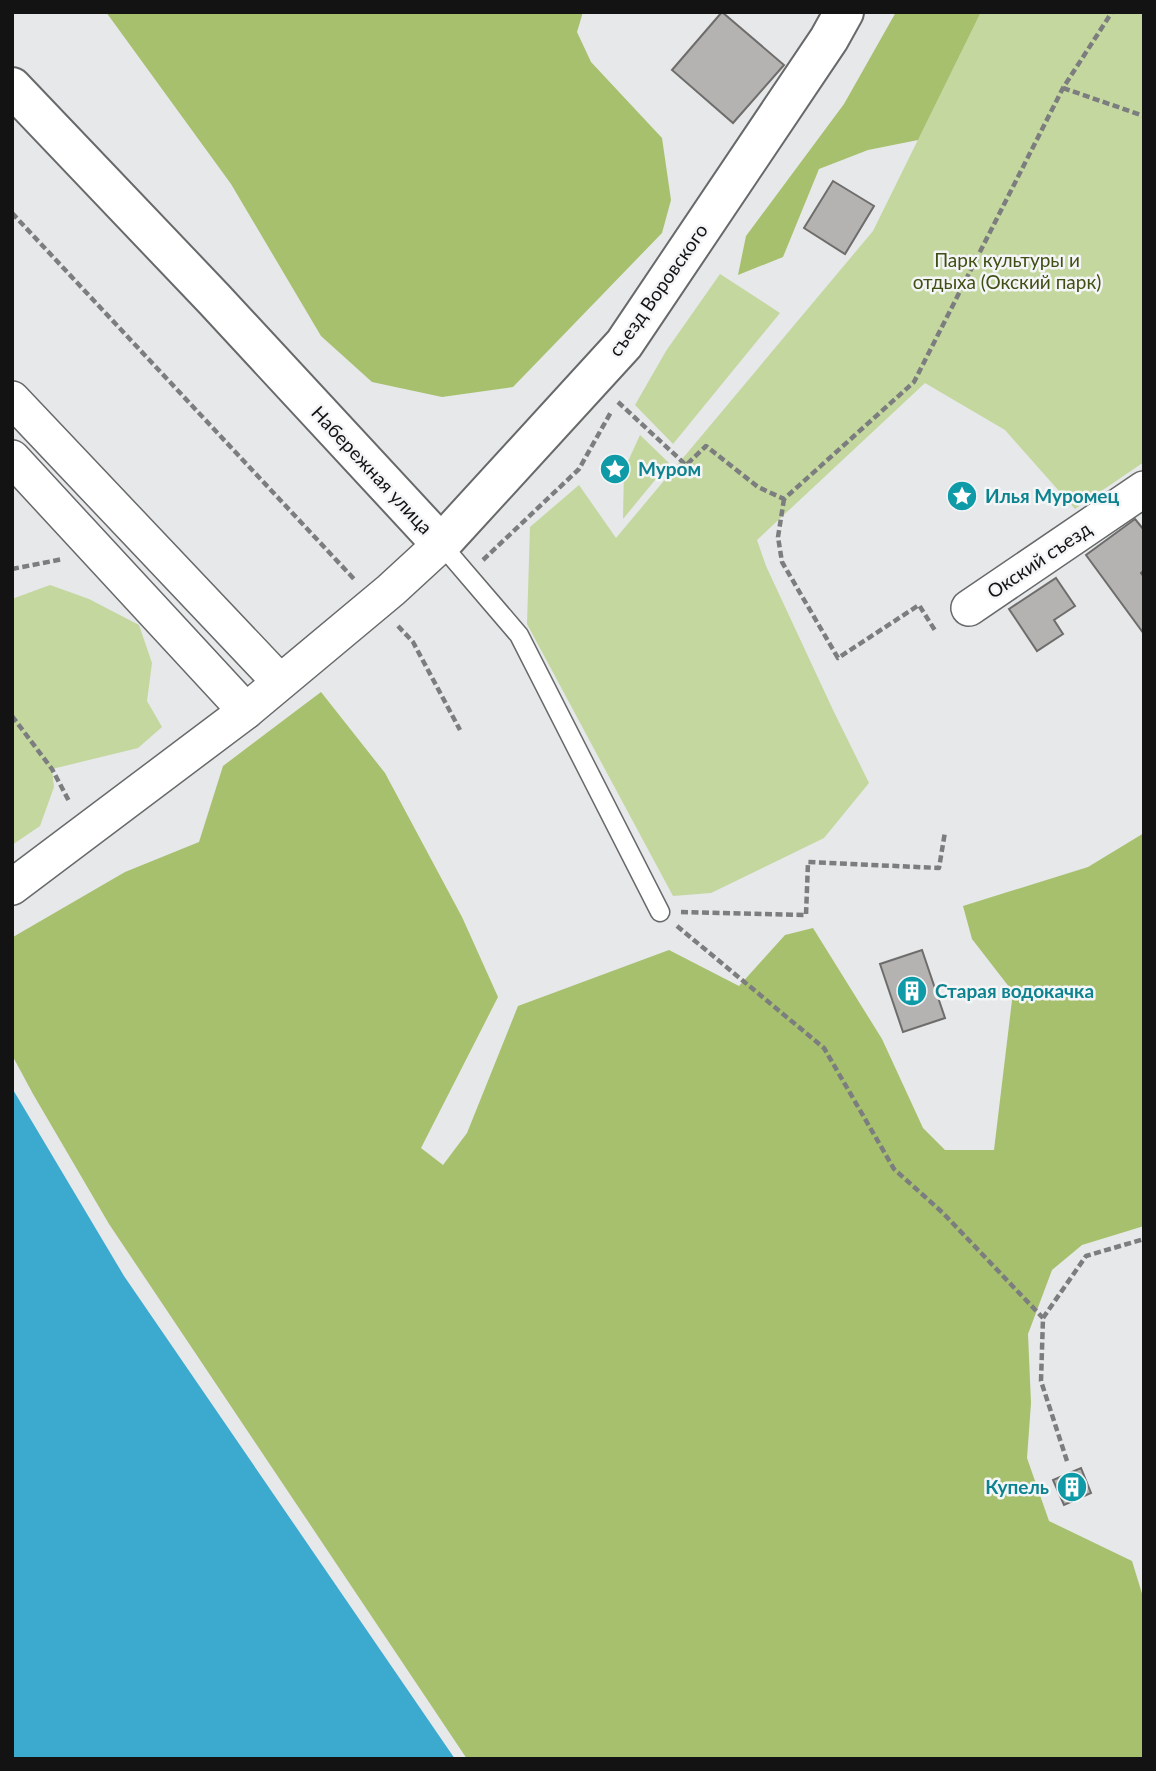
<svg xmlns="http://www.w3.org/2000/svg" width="1156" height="1771" font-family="Lato,sans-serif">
	<rect width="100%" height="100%" fill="#e6e8e9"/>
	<g fill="#c4d79f">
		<polygon points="981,12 1144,12 1144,462 1075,509 1005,430 925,383 757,540 766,566 833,710 869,783 824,838 711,893 673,896 527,624 530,527 579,485 616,538 873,231"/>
		<polygon points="720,274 780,313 673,444 635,405 666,351"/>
		<polygon points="640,435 669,463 623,519 624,470"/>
		<polygon points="50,585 89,599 139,625 152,663 147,701 162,727 138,748 52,769 54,787 40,826 12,845 12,599"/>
	</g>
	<g fill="#a7c06e">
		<polygon points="106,12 583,12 577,32 591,62 662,138 671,200 662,233 513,387 442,397 372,382 321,336 231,184"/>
		<polygon points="896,12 981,12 918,140 868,150 819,169 783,257 738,275 746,236 844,104"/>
		<polygon points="321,692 385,773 462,917 498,997 421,1148 443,1165 467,1133 518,1006 669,950 739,986 785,935 813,928 882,1039 923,1128 945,1150 994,1150 1013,992 972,939 963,906 1088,867 1144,833 1144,1226 1082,1245 1052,1270 1028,1334 1031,1403 1027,1458 1049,1521 1132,1561 1144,1600 1144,1759 467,1759 109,1224 33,1094 12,1055 13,937 125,872 199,842 223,766"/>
	</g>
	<polygon fill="#3baace" points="12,1088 124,1276 455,1759 12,1759"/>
	<g fill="#b5b3b2" stroke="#6e6d6b" stroke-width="2">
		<polygon points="722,12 784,65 733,123 672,70"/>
		<polygon points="833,181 874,206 845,254 804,228"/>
		<polygon points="1135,519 1144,530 1144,570 1141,573 1144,577 1144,634 1086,555"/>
		<polygon points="1056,578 1075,606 1054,620 1063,634 1037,651 1009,609"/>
		<polygon points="922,950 945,1018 903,1032 880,964"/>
		<polygon points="1081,1468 1091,1493 1064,1505 1053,1480"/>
	</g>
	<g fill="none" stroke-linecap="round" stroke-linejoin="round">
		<g stroke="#67696a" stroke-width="21">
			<polyline id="service" points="441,544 519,635 660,912"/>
		</g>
		<g stroke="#67696a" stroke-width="38">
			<g id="minor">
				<polyline points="12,399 280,682"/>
				<polyline points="12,458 246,711"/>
				<polyline points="969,608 1144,489"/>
				<polyline points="12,887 246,711 391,590 441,544"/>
			</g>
		</g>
		<g stroke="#67696a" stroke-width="42">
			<polyline id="tertiary" points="12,87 214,299 441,544 624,344 829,39 844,12"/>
		</g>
		<g stroke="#7c7d7e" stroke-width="4.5" stroke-dasharray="7 3.5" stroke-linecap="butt">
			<polyline points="1063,88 1144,116"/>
			<polyline points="12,213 354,579"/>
			<polyline points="618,402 686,465 706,446 758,487 784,499 914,382 1063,88 1112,12"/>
			<polyline points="784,499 778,537 782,562 838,658 919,605 936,632"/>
			<polyline points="483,560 579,469 611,412"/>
			<polyline points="12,569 63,559"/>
			<polyline points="398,626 413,642 460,730"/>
			<polyline points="12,716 52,769 70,803"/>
			<polyline points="681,912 806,915 808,862 939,868 945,832"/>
			<polyline points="677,926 824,1048 894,1169 943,1213 1043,1318"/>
			<polyline points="1067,1461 1041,1381 1043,1318 1086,1256 1144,1239"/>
		</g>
		<use href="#service" stroke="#fff" stroke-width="18"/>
		<use href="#minor" stroke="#fff" stroke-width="35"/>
		<use href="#tertiary" stroke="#fff" stroke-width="38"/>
	</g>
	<defs>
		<g id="sight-disc" transform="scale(1.575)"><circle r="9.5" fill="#0f9aa8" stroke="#f4f5f7"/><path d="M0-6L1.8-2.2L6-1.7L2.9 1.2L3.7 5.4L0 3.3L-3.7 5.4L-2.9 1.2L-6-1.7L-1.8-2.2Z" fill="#fff"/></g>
		<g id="building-disc" transform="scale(1.575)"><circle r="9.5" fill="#0f9aa8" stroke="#f4f5f7"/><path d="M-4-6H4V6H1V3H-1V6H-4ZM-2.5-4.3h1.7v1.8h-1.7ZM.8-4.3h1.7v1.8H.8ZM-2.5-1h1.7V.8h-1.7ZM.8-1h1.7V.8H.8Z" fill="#fff"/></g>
	</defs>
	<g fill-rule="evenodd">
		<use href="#sight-disc" x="615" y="469"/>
		<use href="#sight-disc" x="962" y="496"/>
		<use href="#building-disc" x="912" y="991"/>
		<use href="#building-disc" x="1072" y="1487"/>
	</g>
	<g text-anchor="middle" stroke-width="5" stroke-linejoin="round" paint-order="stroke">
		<g font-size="19" fill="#404f14" stroke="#f4f5f7">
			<text x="1007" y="267">Парк культуры и<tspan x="1007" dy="22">отдыха (Окский парк)</tspan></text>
		</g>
		<g font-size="19" fill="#131314" stroke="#f4f5f7">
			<text transform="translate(658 290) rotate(-55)" y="7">съезд Воровского</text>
			<text transform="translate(372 470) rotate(47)" y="7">Набережная улица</text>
			<text transform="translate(1039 560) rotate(-34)" y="7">Окский съезд</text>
		</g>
		<g font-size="19" font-weight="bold" fill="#0d838f" stroke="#f4f5f7" text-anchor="start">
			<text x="638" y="476">Муром</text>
			<text x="985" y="503">Илья Муромец</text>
			<text x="935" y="998">Старая водокачка</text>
			<text x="1049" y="1494" text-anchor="end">Купель</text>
		</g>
	</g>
	<rect width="1156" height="1771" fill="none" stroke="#131314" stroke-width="28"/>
</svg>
